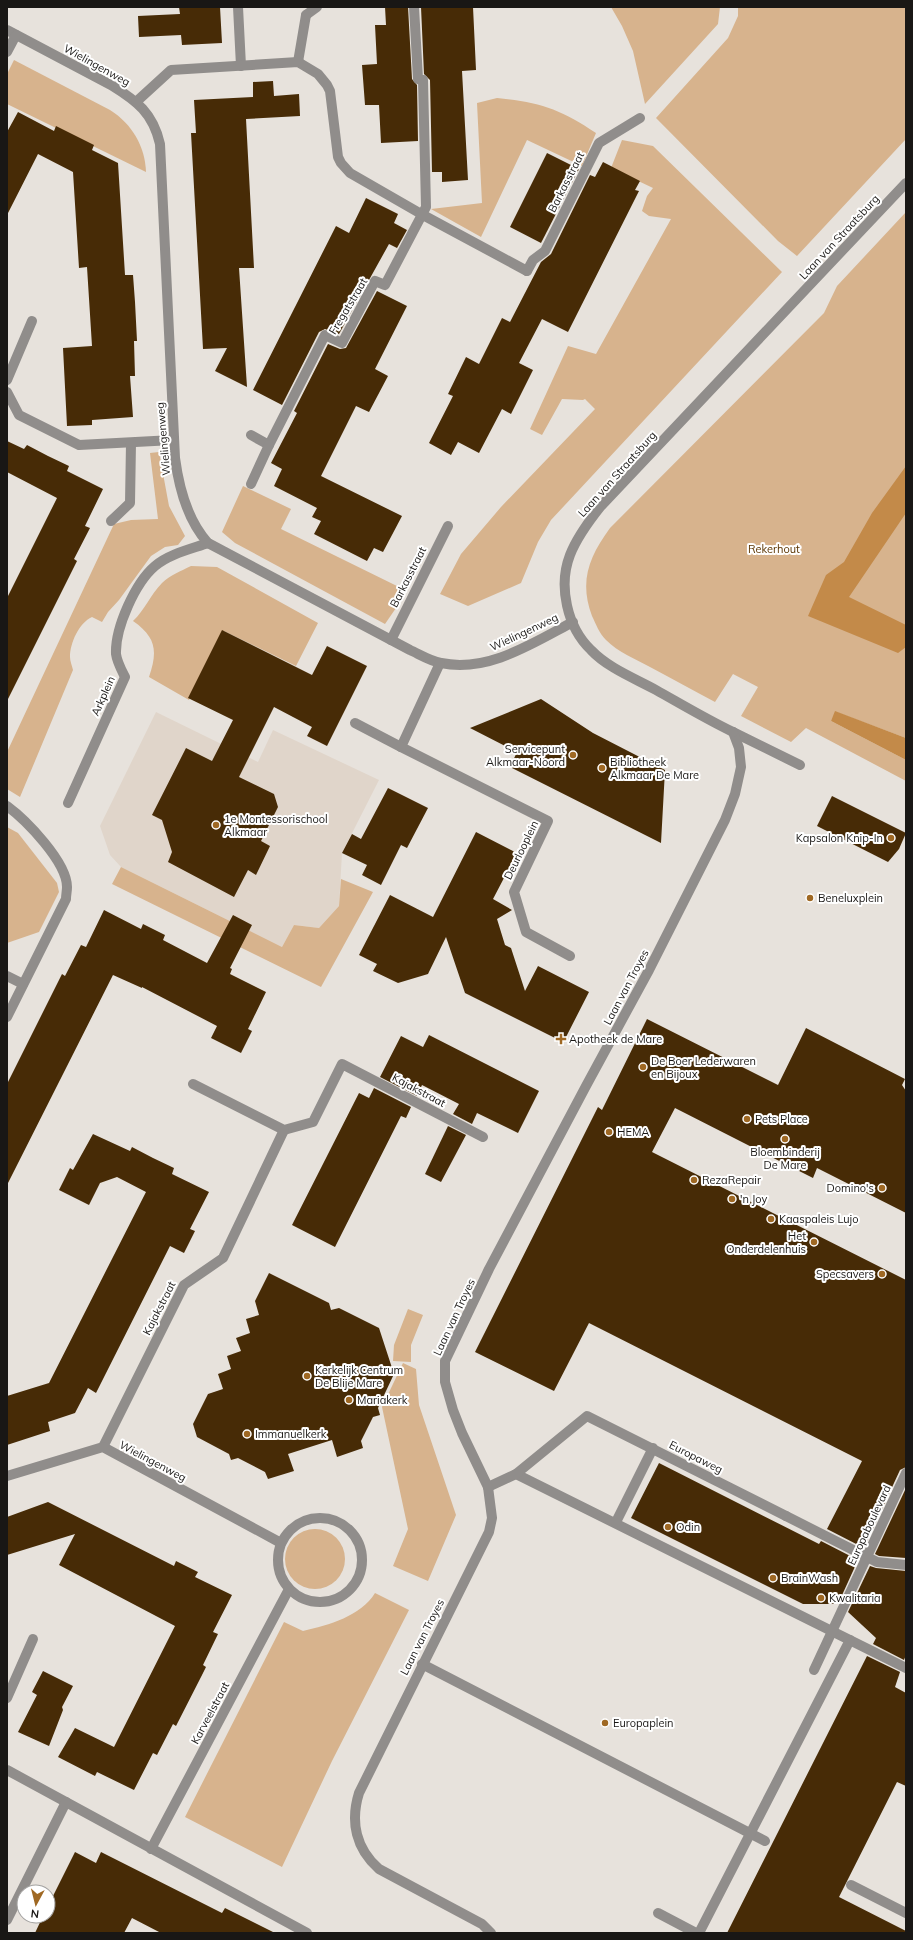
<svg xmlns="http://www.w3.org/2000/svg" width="913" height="1940" font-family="Mulish,sans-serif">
	<rect width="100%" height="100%" fill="#e7e2dc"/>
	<polygon fill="#e0d5ca" points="156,712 258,762 273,730 379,780 342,853 339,906 319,928 294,925 282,947 121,867 110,855 100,826"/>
	<g fill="#d7b38d">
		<polygon points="611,7 720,7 718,24 645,104 633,51 622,26"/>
		<polygon points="738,7 906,7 906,139 797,256 778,241 656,118 728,38 738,16"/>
		<path d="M14,60L110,110C132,124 145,146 146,172L7,104V74Z"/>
		<path d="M497,98C539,102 561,109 596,133L582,166L527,140L481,237L431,209L482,203L477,103Z"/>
		<polygon points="622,140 653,146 782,272 551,520 538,542 521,583 468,606 440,594 461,554 501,507 595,409 585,399 583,400 562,399 542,435 530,429 568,346 596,354 671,219 649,216 642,211 647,196 653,188 611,168"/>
		<path d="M906,212V738L836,712L831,721L906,760V781L806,728L791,742L741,716L758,687L733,674L715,702C693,690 672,679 650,667C635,659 618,652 606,640C599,633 596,624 592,616C579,581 589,557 610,528L824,313L837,286Z"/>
		<path d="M159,452L169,506L185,536L178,545L165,547L151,556L119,600L108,612L102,622L92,617C79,623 70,643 70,657C70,661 72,666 73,670L20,797L7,789V752L114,524L131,520L158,519L150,453Z"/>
		<polygon points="243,486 291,509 281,529 399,587 396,608 385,624 235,543 222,532"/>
		<path d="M191,566L217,567L318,623L296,666L224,631L189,700L149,677C158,651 156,637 133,621C145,610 150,595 162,583C170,575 181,571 191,566Z"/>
		<polygon points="7,827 18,833 57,883 59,892 39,932 7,943"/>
		<polygon points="121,867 282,947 294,925 319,928 339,906 341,879 373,892 321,987 112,884"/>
		<polygon points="408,1309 423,1315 411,1345 411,1362 393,1361 394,1345"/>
		<polygon points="403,1363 416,1369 419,1405 456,1515 428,1581 393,1566 408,1529 382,1407"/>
		<circle cx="315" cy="1559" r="30"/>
		<path d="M375,1593L409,1610L332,1761L282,1867L185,1817L284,1622L303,1631C329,1625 361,1616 375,1593Z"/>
	</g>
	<g fill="#c38a49">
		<polygon points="906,466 906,513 849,597 906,625 906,647 898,653 808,616 826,575 844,562 872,513"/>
		<polygon points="835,711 906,738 906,760 831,721"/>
	</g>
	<g fill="#472b06">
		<polygon points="179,7 220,7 222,43 182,45 181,35 139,37 138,16 180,14"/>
		<polygon points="385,7 408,7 412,79 417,85 418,141 381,143 379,105 365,105 362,65 377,64 375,25 386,25"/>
		<polygon points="421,7 473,7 476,70 462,71 468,180 442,182 442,172 432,172 430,80 424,74"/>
		<polygon points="273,81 274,96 299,94 300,116 246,119 254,268 239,268 247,387 215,371 227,348 203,349 191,133 196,133 194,100 253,97 253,82"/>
		<polygon points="18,112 54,131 56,126 94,145 92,150 118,163 125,275 133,275 135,302 137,341 134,341 135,376 130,376 133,417 92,420 92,425 67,426 63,348 92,346 87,267 79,268 73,172 38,154 7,215 7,132"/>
		<polygon points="547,153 579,169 541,243 510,227"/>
		<polygon points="603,162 640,181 635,190 639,191 568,332 542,319 519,363 533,370 511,414 502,409 479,453 458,442 451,455 429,443 453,396 448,394 466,357 479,364 502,318 510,322 541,262 551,254 590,175 595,177"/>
		<polygon points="366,198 398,214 394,223 407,230 397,248 389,244 339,334 325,329 319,332 282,405 253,390 336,226 349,233"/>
		<polygon points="377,291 407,306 375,369 388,376 369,412 356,406 321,476 402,516 383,552 374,548 367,561 314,534 321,521 312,517 317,508 274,486 282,469 271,463 297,413 294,411 328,344 340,349 346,348"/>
		<polygon points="7,441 24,449 27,445 48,456 69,466 67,471 103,489 85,526 90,528 74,559 77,561 7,701 7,598 57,498 7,472"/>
		<polygon points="222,630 312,675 327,646 367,666 327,746 307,736 312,727 274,707 239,777 274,794 278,807 261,841 270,846 256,875 248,870 234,897 168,862 172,852 162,820 152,815 186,748 212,761 233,720 188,698"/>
		<polygon points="541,699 593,733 665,770 661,843 510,767 517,752 470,728"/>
		<polygon points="388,788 428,808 407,848 401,845 381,885 362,875 367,865 342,853 352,834 361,839"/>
		<polygon points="832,796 906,833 899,849 888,862 817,826"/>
		<polygon points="476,832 517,853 493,899 512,910 497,919 505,945 511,948 525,991 538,966 589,992 565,1039 559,1035 557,1039 465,993 446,937 428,974 398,983 373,971 377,964 359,955 390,895 433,917"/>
		<polygon points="104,910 141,929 143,924 165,935 163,940 207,963 233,915 252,925 230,968 232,969 230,974 266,992 248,1029 252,1031 241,1053 211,1038 217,1026 142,987 142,988 113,975 7,1185 7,1084 62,974 65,976 81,945 86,947"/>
		<polygon points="647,1019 778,1085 806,1028 905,1079 902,1085 906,1091 906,1213 817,1168 813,1178 675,1108 652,1152 906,1280 906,1467 900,1470 864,1548 827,1529 862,1461 589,1323 554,1391 475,1352 598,1107 602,1110"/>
		<polygon points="429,1035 539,1091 518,1133 477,1113 472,1124 453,1114 459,1104 422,1085 417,1096 380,1077 401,1036 423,1047"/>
		<polygon points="374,1088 411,1107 406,1118 401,1116 335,1247 292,1225 359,1093 369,1098"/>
		<polygon points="448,1126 466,1135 441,1182 425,1174"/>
		<polygon points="93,1134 130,1151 132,1147 153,1158 174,1168 172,1174 209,1192 190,1229 195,1231 184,1253 170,1246 96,1393 88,1388 75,1413 48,1422 50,1431 7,1445 7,1396 49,1383 146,1192 117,1177 100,1183 89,1205 59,1190 70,1168 73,1170"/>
		<polygon points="269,1273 329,1303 331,1310 339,1308 379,1328 394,1374 378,1408 380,1415 373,1417 361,1441 363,1448 337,1457 332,1440 288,1454 294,1471 268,1479 265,1472 238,1458 231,1460 229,1454 197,1437 193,1424 208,1394 223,1389 218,1374 231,1369 227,1356 241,1351 236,1338 250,1333 246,1319 259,1315 255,1301"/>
		<polygon points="659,1463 819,1544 821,1541 858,1560 838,1604 803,1604 631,1518"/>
		<polygon points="906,1488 906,1558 879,1556 875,1554"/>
		<polygon points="48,1502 174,1566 176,1561 198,1572 195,1577 232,1595 213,1632 218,1634 203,1665 206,1667 201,1677 176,1726 173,1724 157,1755 153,1753 134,1790 97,1772 95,1776 58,1757 75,1728 114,1747 175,1626 59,1565 75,1534 7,1555 7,1517"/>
		<polygon points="870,1566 876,1568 906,1571 906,1655 904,1660 873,1644 876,1638 848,1612"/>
		<polygon points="867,1656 900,1672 895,1687 906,1693 906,1786 897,1782 839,1897 906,1931 906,1933 727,1933"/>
		<polygon points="43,1671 73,1686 62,1707 63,1710 49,1746 18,1732 37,1695 32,1692"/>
		<polygon points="75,1852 96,1863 101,1852 222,1913 225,1908 275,1933 161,1933 132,1918 124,1933 35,1933 43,1916 48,1916 48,1906"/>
	</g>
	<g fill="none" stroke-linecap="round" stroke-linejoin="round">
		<g stroke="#908d8b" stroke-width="10">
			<polyline points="306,15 317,7"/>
			<polyline points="733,732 800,765"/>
			<polyline points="488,1487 462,1433 453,1410 445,1382 445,1361 489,1269 586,1086 649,970 725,820 735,794 741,767 739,748 733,732"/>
			<polyline points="786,1516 877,1562 906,1565"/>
			<polyline points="422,1664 765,1841"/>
			<polyline points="851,1885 906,1913"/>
		</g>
		<g stroke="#908d8b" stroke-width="10">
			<polyline points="238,7 241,66"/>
			<polyline points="527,271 533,260 545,251 599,143 640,118"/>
			<polyline points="251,435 269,445 325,335 342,343 375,281 385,285 426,207 423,80 418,79 414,7"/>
			<polyline points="251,484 269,445"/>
			<polyline points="516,1474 906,1668"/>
			<polyline points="616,1522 653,1448"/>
			<polyline points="814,1670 906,1473"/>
			<polyline points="658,1913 696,1933"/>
			<polyline points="699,1933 850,1640"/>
		</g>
		<g stroke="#908d8b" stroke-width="10">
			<path d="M7,30L111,85C137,101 153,113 160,144L175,458C179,488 187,520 208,543L410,650C419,654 430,661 441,663C488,673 533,643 573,622"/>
			<polyline points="7,52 16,35"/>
			<polyline points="298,62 306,15"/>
			<polyline points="136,102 171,70 298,62 318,74 327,85 330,91 338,157 341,163 350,173 423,215 527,271"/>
			<polyline points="7,380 32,321"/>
			<polyline points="7,392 19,415 79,445 173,440"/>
			<polyline points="111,521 130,503 131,443"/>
			<polyline points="391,640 448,526"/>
			<polyline points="440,663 401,747 548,821 514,892 526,932 570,956"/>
			<polyline points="355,723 401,747"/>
			<path d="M68,803L125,677C122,671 117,662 116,654C115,628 135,583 155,566C169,554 191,549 208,543"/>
			<path d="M7,806C26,820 67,862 67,887C67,891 66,895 66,899L7,1017"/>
			<polyline points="7,976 23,984"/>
			<polyline points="193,1084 284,1130 313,1122 342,1064 483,1137"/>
			<polyline points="103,1447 184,1285 223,1258 284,1130"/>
			<polyline points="7,1476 103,1447 281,1543"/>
			<polyline points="488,1487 516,1474 587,1416 786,1516"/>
			<circle cx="320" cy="1560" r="42"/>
			<polyline points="7,1698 33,1639"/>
			<polyline points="7,1770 307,1933"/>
			<polyline points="151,1849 289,1589"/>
			<polyline points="7,1920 66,1802"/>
		</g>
		<g stroke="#908d8b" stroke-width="10">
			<path d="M733,732C706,719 681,704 656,690C634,678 608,668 591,650C567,627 558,586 570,555C577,537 589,521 601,506L906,183"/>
			<path d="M488,1487L492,1518L489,1532L359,1793C350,1822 356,1849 379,1869L482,1924L491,1933"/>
		</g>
	</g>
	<g fill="#9f6823" stroke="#fff" stroke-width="1.5">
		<circle cx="573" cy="755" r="4"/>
		<circle cx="602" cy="768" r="4"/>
		<circle cx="216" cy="825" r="4"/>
		<circle cx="891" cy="838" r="4"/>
		<circle cx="810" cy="898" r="4"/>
		<path d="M559 1033h4v4h4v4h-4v4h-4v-4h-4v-4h4z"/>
		<circle cx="643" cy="1067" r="4"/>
		<circle cx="747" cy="1119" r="4"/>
		<circle cx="609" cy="1132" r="4"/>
		<circle cx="785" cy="1139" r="4"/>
		<circle cx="694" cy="1180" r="4"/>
		<circle cx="882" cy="1188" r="4"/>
		<circle cx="732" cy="1199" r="4"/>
		<circle cx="771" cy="1219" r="4"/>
		<circle cx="814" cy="1242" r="4"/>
		<circle cx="882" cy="1274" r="4"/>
		<circle cx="307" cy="1376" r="4"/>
		<circle cx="349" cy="1400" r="4"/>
		<circle cx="247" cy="1434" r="4"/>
		<circle cx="668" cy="1527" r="4"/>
		<circle cx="773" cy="1578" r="4"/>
		<circle cx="821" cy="1598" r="4"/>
		<circle cx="605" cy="1723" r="4"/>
	</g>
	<g text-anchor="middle" stroke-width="4" stroke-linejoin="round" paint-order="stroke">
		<g font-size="11" fill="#191715" stroke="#fff">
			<text transform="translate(97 65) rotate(29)" y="4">Wielingenweg</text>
			<text transform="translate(566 182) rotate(-63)" y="4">Barkasstraat</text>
			<text transform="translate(839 237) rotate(-47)" y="4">Laan van Straatsburg</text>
			<text transform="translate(348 306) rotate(-59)" y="4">Fregatstraat</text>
			<text transform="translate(163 439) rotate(-95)" y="4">Wielingenweg</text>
			<text transform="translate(617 474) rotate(-48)" y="4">Laan van Straatsburg</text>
			<text transform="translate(408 577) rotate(-63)" y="4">Barkasstraat</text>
			<text transform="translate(524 632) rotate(-25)" y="4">Wielingenweg</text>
			<text transform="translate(103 696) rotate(-66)" y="4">Arkplein</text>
			<text transform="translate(521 850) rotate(-64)" y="4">Deurlooplein</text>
			<text transform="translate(626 987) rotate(-62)" y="4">Laan van Troyes</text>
			<text transform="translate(419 1090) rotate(28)" y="4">Kajakstraat</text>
			<text transform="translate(159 1308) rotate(-63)" y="4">Kajakstraat</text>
			<text transform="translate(454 1317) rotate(-65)" y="4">Laan van Troyes</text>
			<text transform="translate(696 1457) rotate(27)" y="4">Europaweg</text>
			<text transform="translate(153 1461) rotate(28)" y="4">Wielingenweg</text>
			<text transform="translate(869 1525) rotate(-65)" y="4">Europaboulevard</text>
			<text transform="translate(422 1637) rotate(-63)" y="4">Laan van Troyes</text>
			<text transform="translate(210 1713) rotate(-62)" y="4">Karveelstraat</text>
		</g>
		<g font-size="11" fill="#5b3500" stroke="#fff">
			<text x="774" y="553">Rekerhout</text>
		</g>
		<g font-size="11" fill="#191715" stroke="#fff" text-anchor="start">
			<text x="565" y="753" text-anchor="end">Servicepunt<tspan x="565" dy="13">Alkmaar-Noord</tspan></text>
			<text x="610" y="766">Bibliotheek<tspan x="610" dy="13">Alkmaar De Mare</tspan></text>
			<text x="224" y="823">1e Montessorischool<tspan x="224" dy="13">Alkmaar</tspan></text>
			<text x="883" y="842" text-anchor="end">Kapsalon Knip-In</text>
			<text x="818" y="902">Beneluxplein</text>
			<text x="569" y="1043">Apotheek de Mare</text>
			<text x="651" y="1065">De Boer Lederwaren<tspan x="651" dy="13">en Bijoux</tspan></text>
			<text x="755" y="1123">Pets Place</text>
			<text x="617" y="1136">HEMA</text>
			<text x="785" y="1156" text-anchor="middle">Bloembinderij<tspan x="785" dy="13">De Mare</tspan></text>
			<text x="702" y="1184">RezaRepair</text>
			<text x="874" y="1192" text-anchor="end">Domino's</text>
			<text x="740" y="1203">'n Joy</text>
			<text x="779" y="1223">Kaaspaleis Lujo</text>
			<text x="806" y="1240" text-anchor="end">Het<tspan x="806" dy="13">Onderdelenhuis</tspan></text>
			<text x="874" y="1278" text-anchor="end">Specsavers</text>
			<text x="315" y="1374">Kerkelijk Centrum<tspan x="315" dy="13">De Blije Mare</tspan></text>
			<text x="357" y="1404">Mariakerk</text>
			<text x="255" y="1438">Immanuelkerk</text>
			<text x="676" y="1531">Odin</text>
			<text x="781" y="1582">BrainWash</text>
			<text x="829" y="1602">Kwalitaria</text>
			<text x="613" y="1727">Europaplein</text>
		</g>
	</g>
	<rect width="913" height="1940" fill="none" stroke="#191715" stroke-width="16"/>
	<g transform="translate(36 1904) rotate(187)"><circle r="19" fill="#ffffff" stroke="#a3a2a1"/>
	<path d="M0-3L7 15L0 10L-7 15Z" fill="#9f6823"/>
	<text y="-6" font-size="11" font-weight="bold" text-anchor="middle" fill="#191715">N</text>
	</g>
</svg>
